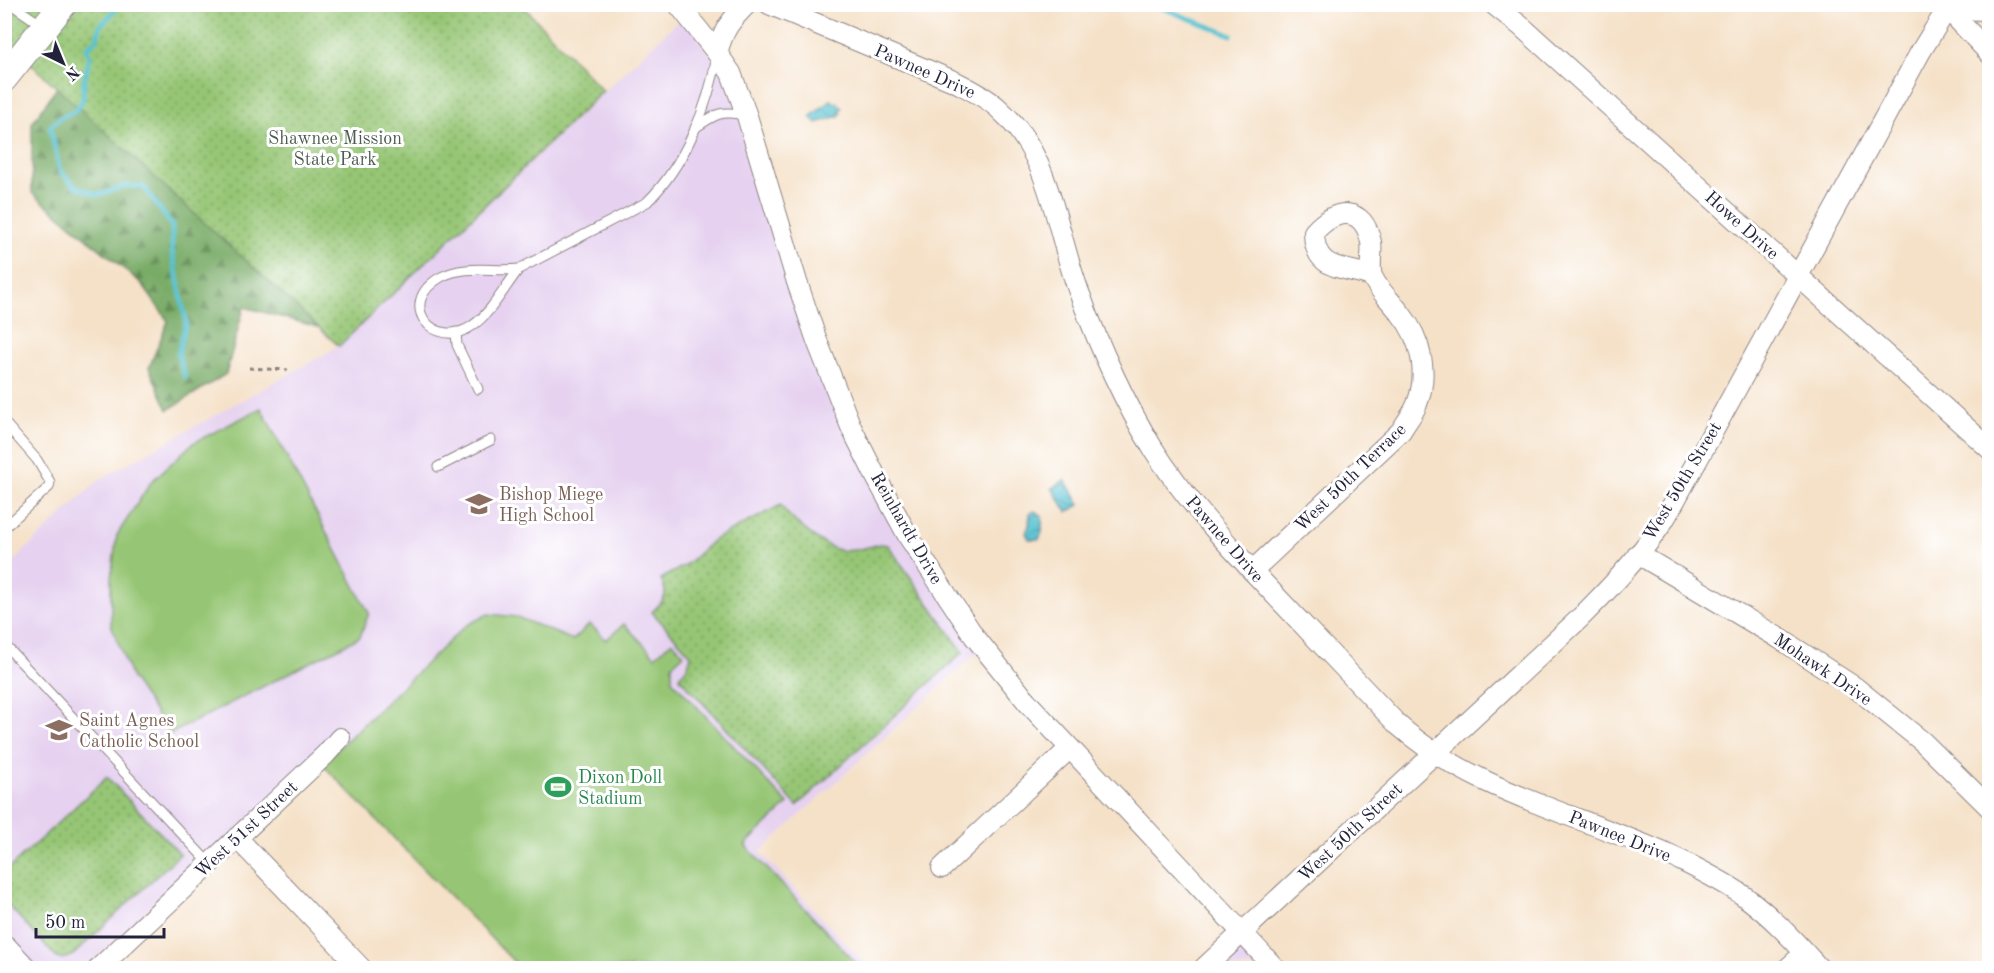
<svg xmlns="http://www.w3.org/2000/svg" width="1994" height="973" font-family="'Old Standard TT',serif">
	<defs>
		<pattern id="forest-firs" width="22" height="20" patternUnits="userSpaceOnUse" patternTransform="scale(1.5)"><rect width="22" height="20" fill="#78ab66"/><path d="M5 1l3.5 6h-7zM16 11l3.5 6h-7z" fill="#628b55"/></pattern>
		<pattern id="park-dots" width="8" height="8" patternUnits="userSpaceOnUse" patternTransform="scale(1.5)"><rect width="8" height="8" fill="#96c675"/><path d="M2 2h.1M6 6h.1" fill="none" stroke="#7aa061" stroke-width="1.8" stroke-linecap="round"/></pattern>
		<pattern id="water-waves" width="16" height="10" patternUnits="userSpaceOnUse" patternTransform="scale(1.5)"><rect width="16" height="10" fill="#55c1d0"/><path d="M0 5q4-4 8 0t8 0" fill="none" stroke="#469caa"/></pattern>
	</defs>
	<rect width="100%" height="100%" fill="#fff"/>
	<filter id="ink" filterUnits="userSpaceOnUse"><feTurbulence type="fractalNoise" baseFrequency=".0167" numOctaves="2"/><feDisplacementMap in="SourceGraphic" scale="12" xChannelSelector="R" yChannelSelector="G"/><feConvolveMatrix kernelMatrix="1 2 1 2 8 2 1 2 1" color-interpolation-filters="sRGB"/></filter>
	<filter id="wash" filterUnits="userSpaceOnUse"><feTurbulence type="fractalNoise" baseFrequency=".008" numOctaves="4" result="noise"/><feDisplacementMap in="SourceGraphic" scale="24" xChannelSelector="R" yChannelSelector="G"/><feGaussianBlur stdDeviation="1.35" result="paint"/><feColorMatrix in="noise" values="0 0 0 0 0 0 0 0 0 0 0 0 0 0 0 0 0 1.4 0 .05"/><feComposite in="paint" operator="in"/></filter>
	<g filter="url(#wash)">
		<rect width="100%" height="100%" fill="#f5e1c8"/>
		<g fill="#e6d2f0">
			<polygon points="683,16 727,78 821,362 979,651 760,852 869,968 520,968 316,757 85,968 37,968 5,932 5,569 99,480 339,346"/>
			<polygon points="1243,942 1268,968 1215,968"/>
		</g>
		<polygon fill="url(#forest-firs)" stroke="#4d6650" stroke-width="1.5" points="73,65 318,327 244,307 226,374 168,410 149,368 168,321 141,283 32,193 32,123"/>
		<g fill="url(#park-dots)" stroke="#5c7458" stroke-width="1.5">
			<polygon points="4,5 522,5 603,91 339,346 5,40"/>
			<path d="M781,505C789,519 823,546 839,550C852,553 869,546 881,544L888,545L963,652L797,806L680,678L681,674L688,666L691,655L652,612C665,599 669,596 661,579L687,564L713,540Z"/>
			<polygon points="107,777 180,854 72,956 61,959 57,958 5,902 5,872"/>
		</g>
		<g fill="#96c675" stroke="#5c7458" stroke-width="1.5">
			<polygon points="261,408 369,613 360,637 170,734 132,679 111,624 111,578 117,535 151,482 193,443"/>
			<polygon points="488,614 517,617 573,640 590,624 606,640 624,624 655,656 672,641 684,654 672,665 672,680 788,804 745,845 858,965 854,968 520,968 322,764 465,626"/>
		</g>
		<g fill="url(#water-waves)" stroke="#3c7286" stroke-width="1.5">
			<polygon points="831,100 834,103 837,102 842,108 839,110 841,113 839,116 817,123 810,117"/>
			<polygon points="1065,480 1080,505 1067,512 1052,488"/>
			<polygon points="1035,511 1042,516 1042,532 1039,539 1029,539 1026,533 1029,526 1030,513"/>
		</g>
		<g fill="none" stroke-linecap="round" stroke-linejoin="round">
			<g stroke="#55c1d0" stroke-width="5">
				<polyline points="121,4 100,26 97,39 86,49 90,56 84,81 83,100 75,111 60,118 50,127 60,171 75,186 98,195 125,186 144,187 172,226 172,251 186,322 178,354 185,377"/>
				<polyline points="1152,4 1231,35"/>
			</g>
		</g>
	</g>
	<g filter="url(#ink)">
		<g fill="none" stroke-linecap="round" stroke-linejoin="round">
			<g stroke="#8c8282" stroke-width="11">
				<g id="service">
					<polyline points="11,4 43,26"/>
					<path d="M695,128C715,114 722,109 747,116"/>
					<path d="M519,269C504,288 492,312 472,326C435,351 394,304 441,277C465,264 494,272 519,269L647,202C684,166 709,106 717,55"/>
					<polyline points="456,332 457,345 478,389"/>
					<polyline points="4,422 37,460 50,482 49,487 4,528"/>
					<polyline points="438,467 491,440"/>
					<polyline points="4,644 210,864"/>
				</g>
			</g>
			<g stroke="#8c8282" stroke-width="22">
				<g id="minor">
					<polyline points="678,4 717,53 731,73 747,116 797,282 817,341 851,427 876,477 908,536 974,636 1028,703 1275,968"/>
					<path d="M769,4L956,82C971,90 986,97 998,108C1052,155 1055,229 1079,292C1099,346 1122,398 1152,447C1186,501 1230,547 1273,593C1315,637 1356,681 1398,725C1479,796 1589,816 1684,862C1704,872 1726,883 1744,896C1772,916 1796,943 1819,968"/>
					<polyline points="1493,4 1522,27 1990,449"/>
					<polyline points="1943,4 1990,54"/>
					<path d="M717,53C724,29 729,22 747,4"/>
					<polyline points="1638,554 1782,640 1856,688 1923,742 1990,808"/>
					<path d="M1252,571L1401,431C1406,422 1414,413 1417,404C1429,373 1421,339 1401,314C1392,302 1379,291 1373,278C1368,269 1373,252 1371,242C1363,205 1336,208 1314,232C1314,272 1344,266 1371,276"/>
					<polyline points="237,838 361,968"/>
					<polyline points="942,868 1069,749"/>
					<polyline points="99,968 325,755 340,738"/>
					<path d="M1204,968L1578,620C1607,591 1637,560 1660,526C1672,508 1681,488 1692,470L1921,51L1947,9L1990,10"/>
					<polyline points="1788,968 1805,953"/>
				</g>
			</g>
			<g stroke="#8c8282" stroke-width="29">
				<g id="secondary">
					<polyline points="4,78 63,4"/>
					<polyline points="4,949 22,968"/>
				</g>
			</g>
			<polyline stroke="#8c8282" stroke-width="3" stroke-dasharray="4.5 4.5" stroke-linecap="butt" points="249,368 288,370"/>
			<use href="#service" stroke="#fff" stroke-width="9"/>
			<use href="#minor" stroke="#fff" stroke-width="20"/>
			<use href="#secondary" stroke="#fff" stroke-width="27"/>
		</g>
	</g>
	<defs>
		<g id="school-bare" transform="scale(2.07)"><path d="M0-5L7-2L0 1L-7-2ZM-4 1L0 2.5L4 1V4Q0 6-4 4Z" fill="#8d6e63" stroke="#fff" stroke-width="2.5" paint-order="stroke"/></g>
		<g id="stadium-bare" transform="scale(2.07)"><path d="M0-5a6.5 5 0 1 0 0 10a6.5 5 0 1 0 0-10ZM-3.5-1.8h7v3.6h-7Z" fill="#2e9e5b" stroke="#fff" stroke-width="2.5" paint-order="stroke"/></g>
	</defs>
	<g fill-rule="evenodd">
		<use href="#school-bare" x="479" y="504"/>
		<use href="#school-bare" x="59" y="730"/>
		<use href="#stadium-bare" x="558" y="787"/>
	</g>
	<g text-anchor="middle" stroke-width="6" stroke-linejoin="round" paint-order="stroke">
		<g font-size="18" fill="#22223b" stroke="#fff">
			<text transform="translate(925 71) rotate(24)" y="6">Pawnee Drive</text>
			<text transform="translate(1742 225) rotate(42)" y="6">Howe Drive</text>
			<text transform="translate(1350 477) rotate(-44)" y="6">West 50th Terrace</text>
			<text transform="translate(1682 481) rotate(-59)" y="6">West 50th Street</text>
			<text transform="translate(907 528) rotate(60)" y="6">Reinhardt Drive</text>
			<text transform="translate(1225 539) rotate(49)" y="6">Pawnee Drive</text>
			<text transform="translate(1823 669) rotate(34)" y="6">Mohawk Drive</text>
			<text transform="translate(246 829) rotate(-43)" y="6">West 51st Street</text>
			<text transform="translate(1350 832) rotate(-43)" y="6">West 50th Street</text>
			<text transform="translate(1620 836) rotate(22)" y="6">Pawnee Drive</text>
		</g>
		<g font-size="18" fill="#4b5b4f" stroke="#fff">
			<text x="335" y="144">Shawnee Mission<tspan x="335" dy="21">State Park</tspan></text>
		</g>
		<g font-size="18" fill="#785e54" stroke="#fff" text-anchor="start">
			<text x="499" y="500">Bishop Miege<tspan x="499" dy="21">High School</tspan></text>
			<text x="79" y="726">Saint Agnes<tspan x="79" dy="21">Catholic School</tspan></text>
		</g>
		<g font-size="18" fill="#27864d" stroke="#fff" text-anchor="start">
			<text x="578" y="783">Dixon Doll<tspan x="578" dy="21">Stadium</tspan></text>
		</g>
	</g>
	<rect width="1994" height="973" fill="none" stroke="#fff" stroke-width="24"/>
	<g transform="translate(63 63) rotate(137)" stroke="#ffffff" stroke-width="4.5" paint-order="stroke">
	<path d="M0-4.5L10 22L0 15L-10 22Z" fill="#22223b"/>
	<text y="-9" font-size="16" font-weight="bold" text-anchor="middle" fill="#22223b">N</text>
	</g>
	<path d="M36 928v9h128v-9" fill="none" stroke="#22223b" stroke-width="3"/>
	<text x="45" y="928" font-size="18" fill="#22223b" stroke="#ffffff" stroke-width="4.5" paint-order="stroke">50 m</text>
</svg>
